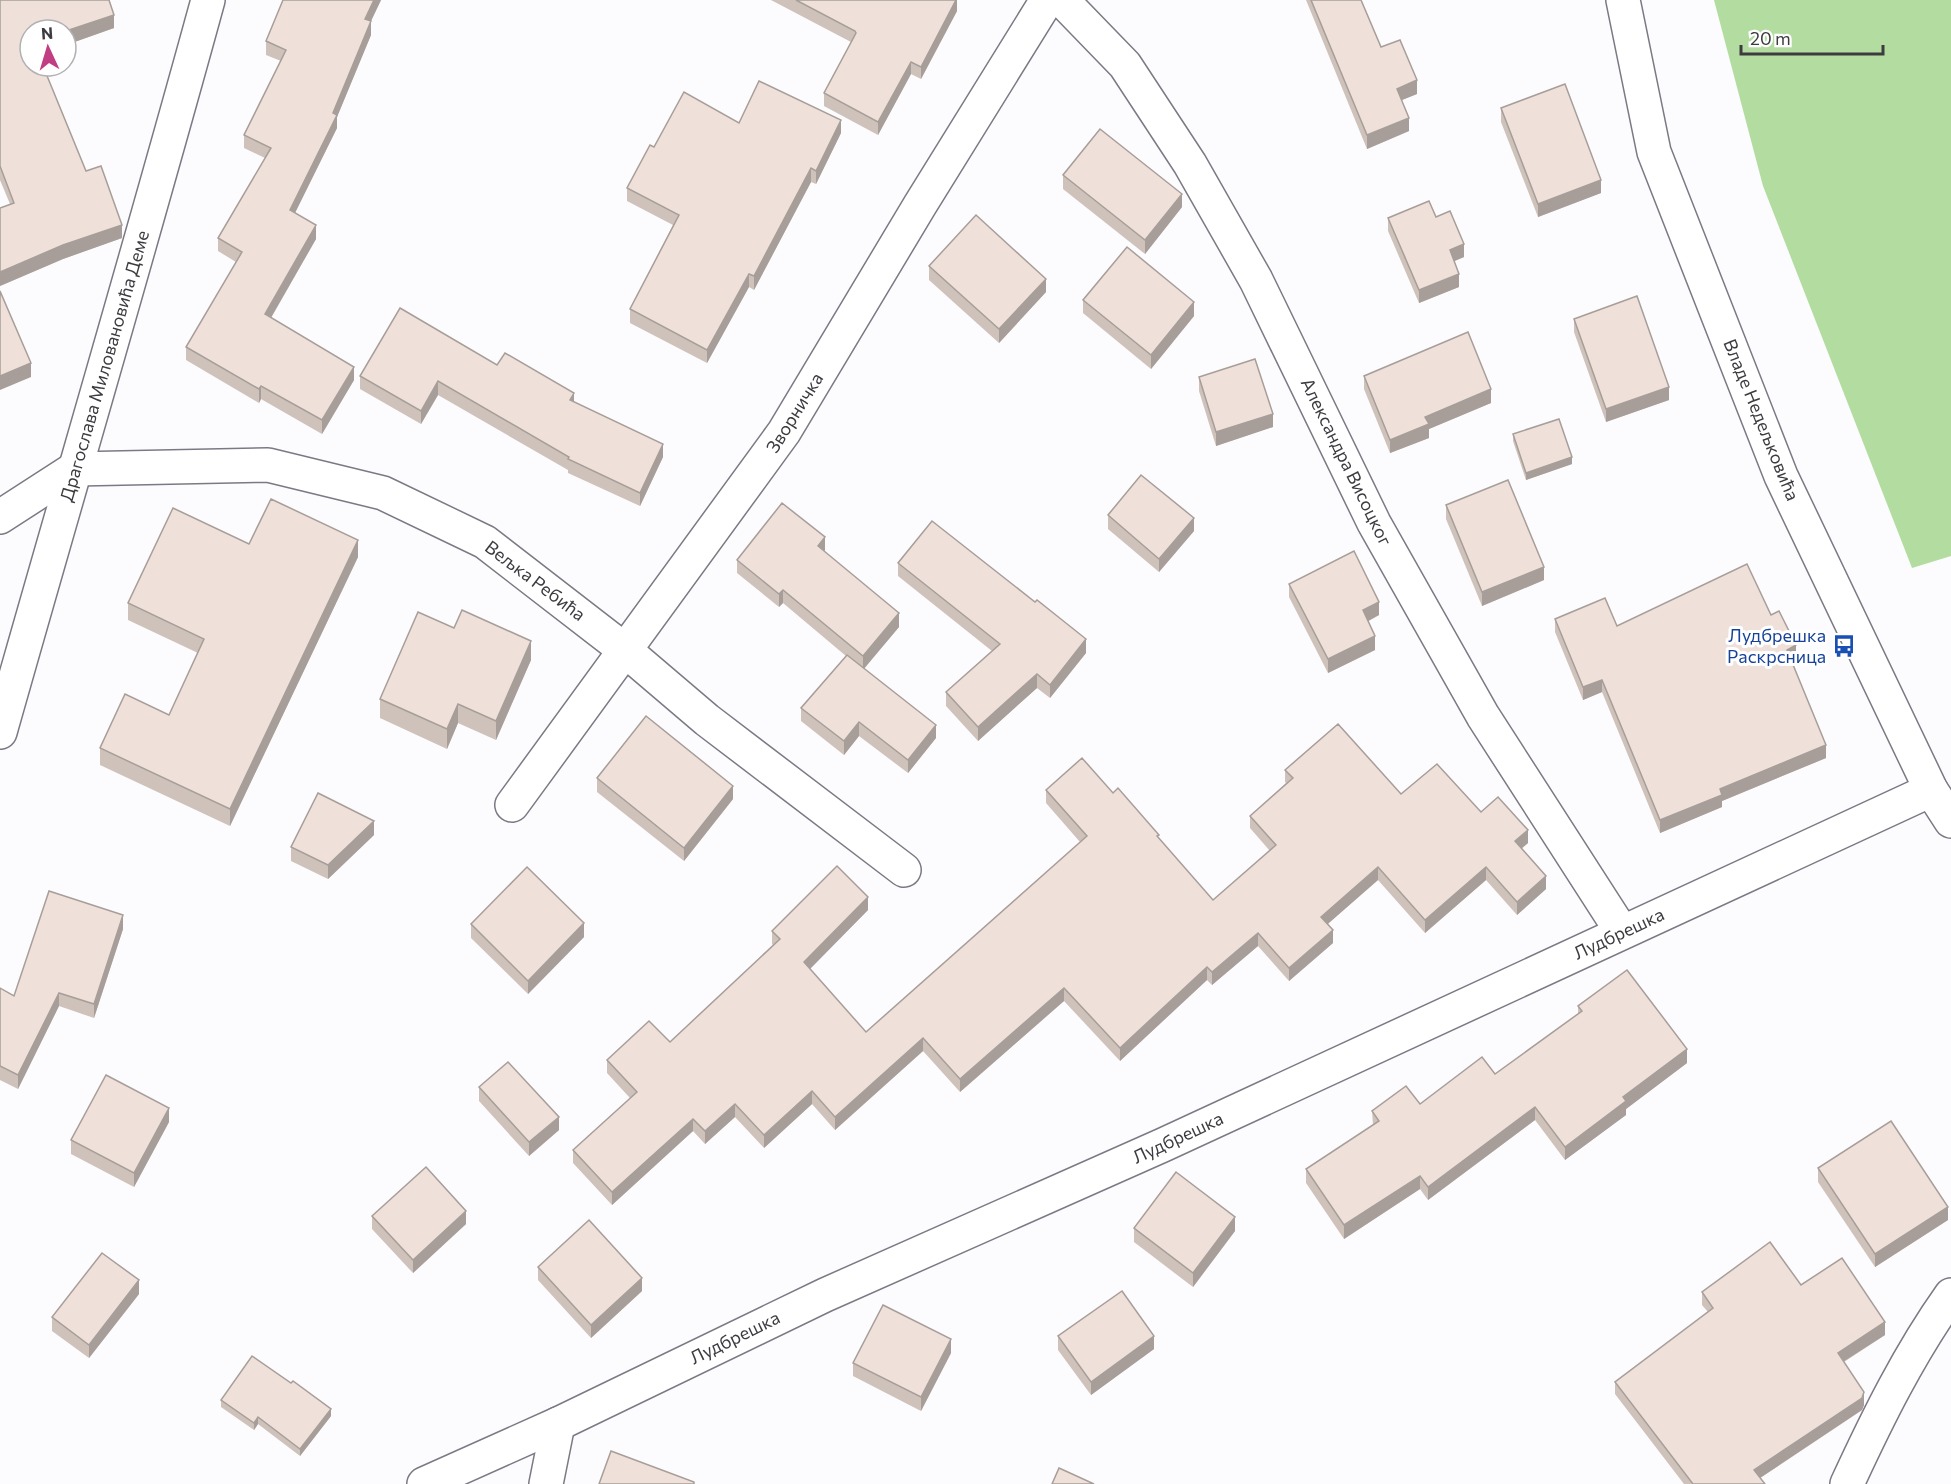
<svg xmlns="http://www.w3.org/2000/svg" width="1951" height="1484" font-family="Commissioner,sans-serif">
	<rect width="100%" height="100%" fill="#fcfbfd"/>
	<polygon fill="#b3dca1" points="1714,0 1951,0 1951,556 1912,568 1763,186"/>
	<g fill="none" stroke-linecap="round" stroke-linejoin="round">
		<g stroke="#7d7984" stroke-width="36">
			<g id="street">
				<polyline points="1062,0 1125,65 1190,164 1256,280 1374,523 1483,716 1622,932"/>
				<polyline points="1623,0 1654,152 1781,476 1931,790 1951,821"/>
				<polyline points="0,517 74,469 268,465 383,493 485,542 626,651 707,720 904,870"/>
				<path d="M0,732C69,488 141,245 208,0"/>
				<polyline points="512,805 784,432 920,205 1047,0"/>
				<polyline points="424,1484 558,1424 825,1295 1163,1145 1931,790"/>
				<polyline points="546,1484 558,1424"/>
				<path d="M1847,1484C1877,1419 1909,1354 1951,1295"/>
			</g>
		</g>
		<use href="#street" stroke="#fff" stroke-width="33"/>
	</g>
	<g fill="#cec2bb">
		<polygon points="0,0 109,0 114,28 66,45 66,30 30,30 30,66 122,238 63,259 0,286 0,208 10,204 0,180"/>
		<polygon points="283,0 381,0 371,21 371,35 337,117 337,128 295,213 316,239 271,318 354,380 322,434 261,399 259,403 186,360 186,347 236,262 218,251 218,238 265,158 244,148 244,135 281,61 266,55 266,41"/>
		<polygon points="771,0 957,0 957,11 921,79 911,74 878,135 824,106 824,93 851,42"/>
		<polygon points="1306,0 1361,0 1381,47 1417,94 1402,100 1409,131 1367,149"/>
		<polygon points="1501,108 1601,193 1538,217 1501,122"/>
		<polygon points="739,123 841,133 816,184 811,182 754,290 749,287 707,363 630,323 630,309 673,225 627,201 627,188 654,147"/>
		<polygon points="1063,175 1182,207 1145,254 1063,189"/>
		<polygon points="1436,217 1464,257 1454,261 1459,287 1419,303 1388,231 1388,218"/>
		<polygon points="929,266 1046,292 999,343 929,280"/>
		<polygon points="1083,300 1194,316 1151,369 1083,313"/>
		<polygon points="1574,319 1669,400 1606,422 1574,332"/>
		<polygon points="497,365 574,402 663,457 640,506 568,473 568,470 438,395 421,424 360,389 360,376"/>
		<polygon points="1364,376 1491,403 1429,429 1429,438 1390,453 1364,389"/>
		<polygon points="1199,377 1273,427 1216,446 1199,391"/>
		<polygon points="1513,434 1572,464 1526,480 1513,441"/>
		<polygon points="1446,505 1544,580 1482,606 1446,519"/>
		<polygon points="1108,515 1194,531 1159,572 1108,529"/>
		<polygon points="249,544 358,557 230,826 100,765 100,748 169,715 198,653 128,620 128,603"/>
		<polygon points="825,550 824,551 899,627 864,668 936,738 908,773 859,736 844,755 801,721 801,708 846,656 783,603 779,607 737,573 737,560"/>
		<polygon points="898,563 1035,602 1086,653 1050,698 1037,688 978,741 946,706 946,692 992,651 898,576"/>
		<polygon points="1289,584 1379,615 1368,621 1375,650 1328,673 1289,597"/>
		<polygon points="1771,615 1796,658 1791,660 1826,758 1722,801 1722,807 1660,833 1602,692 1583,700 1555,632 1555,619 1617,626"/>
		<polygon points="454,628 531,660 496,740 458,723 447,749 380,718 380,699"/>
		<polygon points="1285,770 1481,812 1528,843 1522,848 1546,889 1517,915 1486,880 1425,933 1378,880 1327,924 1333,943 1289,981 1258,946 1212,985 1207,980 1120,1061 1064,1001 960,1092 923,1051 835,1130 812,1104 764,1148 735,1117 705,1144 693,1131 612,1205 573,1163 573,1150 630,1098 607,1073 607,1060 670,1042 773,945 772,944 772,931 868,910 810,969 866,1032 1080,842 1046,803 1046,790 1113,793 1159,838 1213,900 1270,851 1250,828 1250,816 1286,783 1285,782"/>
		<polygon points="597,778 733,799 684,861 597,792"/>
		<polygon points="374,835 328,879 291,861 291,847"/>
		<polygon points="471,924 584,937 528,994 471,938"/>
		<polygon points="123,929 94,1018 59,1006 18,1089 0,1080 0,988 14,996"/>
		<polygon points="1578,1006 1687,1063 1626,1109 1626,1115 1565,1160 1535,1120 1428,1200 1420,1189 1344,1239 1306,1183 1306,1169 1373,1125 1372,1111 1420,1104 1495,1074 1578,1014"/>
		<polygon points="479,1087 559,1130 529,1156 479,1101"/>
		<polygon points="169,1122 134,1187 71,1154 71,1140"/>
		<polygon points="1818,1168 1948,1220 1875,1267 1818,1182"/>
		<polygon points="372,1216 466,1224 413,1273 372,1229"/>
		<polygon points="1134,1228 1235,1231 1193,1287 1134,1242"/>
		<polygon points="538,1267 642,1291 591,1338 538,1280"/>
		<polygon points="1801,1285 1885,1335 1844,1362 1864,1405 1862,1410 1760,1478 1765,1484 1684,1484 1615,1394 1615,1382 1708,1312 1702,1305 1702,1292"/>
		<polygon points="139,1294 89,1358 52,1331 52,1317"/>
		<polygon points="1058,1336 1154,1349 1091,1395 1058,1350"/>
		<polygon points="951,1353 921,1411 853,1376 853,1363"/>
		<polygon points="221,1400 331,1416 300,1456 258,1424 254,1430 221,1407"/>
	</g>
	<g fill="#a79e99">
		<polygon points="374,0 381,0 371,21 371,35 337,117 337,128 290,223 290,210 333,113 365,19"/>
		<polygon points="956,0 957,0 957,11 921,79 921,67"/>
		<polygon points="114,15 114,28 66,45 66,31"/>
		<polygon points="911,62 911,74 878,135 878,122"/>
		<polygon points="1417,80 1417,94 1397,102 1397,89"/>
		<polygon points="1409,118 1409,131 1367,149 1367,135"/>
		<polygon points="841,120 841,133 816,184 816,171"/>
		<polygon points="811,168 811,182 754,290 754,276"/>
		<polygon points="1601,180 1601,193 1538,217 1538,204"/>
		<polygon points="1182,194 1182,207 1145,254 1145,240"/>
		<polygon points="122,225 122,238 63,259 0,286 0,272 63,245"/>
		<polygon points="316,225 316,239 265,328 265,314"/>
		<polygon points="1464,244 1464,257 1450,263 1450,250"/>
		<polygon points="749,274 749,287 707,363 707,350"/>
		<polygon points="1459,274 1459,287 1419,303 1419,290"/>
		<polygon points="1046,279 1046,292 999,343 999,329"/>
		<polygon points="1194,302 1194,316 1151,369 1151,355"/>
		<polygon points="31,363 31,377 0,390 0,376"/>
		<polygon points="354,367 354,380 322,434 322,420"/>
		<polygon points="438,381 438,395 421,424 421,411"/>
		<polygon points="261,386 261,399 259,403 259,389"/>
		<polygon points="1669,387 1669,400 1606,422 1606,409"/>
		<polygon points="1491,389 1491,403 1429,429 1429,438 1390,453 1390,440 1425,417"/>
		<polygon points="574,393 574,407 570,400"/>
		<polygon points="1273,414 1273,427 1216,446 1216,432"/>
		<polygon points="663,444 663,457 640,506 640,493"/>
		<polygon points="1572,457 1572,464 1526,480 1526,473"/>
		<polygon points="1194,518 1194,531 1159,572 1159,559"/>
		<polygon points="825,537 825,550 818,559 818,546"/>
		<polygon points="358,540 358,557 230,826 230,809"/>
		<polygon points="1544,567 1544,580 1482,606 1482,592"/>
		<polygon points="783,590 783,603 779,607 779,594"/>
		<polygon points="1379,602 1379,615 1363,624 1363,610"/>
		<polygon points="899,613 899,627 863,670 863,656"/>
		<polygon points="1375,636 1375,650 1328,673 1328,659"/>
		<polygon points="1086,639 1086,653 1050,698 1050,685"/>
		<polygon points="531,641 531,660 496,740 496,721"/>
		<polygon points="1796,645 1796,658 1787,663 1787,650"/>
		<polygon points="1037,674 1037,688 978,741 978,727"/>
		<polygon points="1602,680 1602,692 1583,700 1583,687"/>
		<polygon points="458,704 458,723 447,749 447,729"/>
		<polygon points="859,722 859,736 844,755 844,741"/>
		<polygon points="936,725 936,738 908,773 908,760"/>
		<polygon points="1826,745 1826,758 1722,801 1722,807 1660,833 1660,820 1720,789"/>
		<polygon points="733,786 733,799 684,861 684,848"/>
		<polygon points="374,821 374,835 328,879 328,865"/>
		<polygon points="1528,830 1528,843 1515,854 1515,841"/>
		<polygon points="1378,867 1378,880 1321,930 1321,917"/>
		<polygon points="1486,867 1486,880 1425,933 1425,920"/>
		<polygon points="1546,876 1546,889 1517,915 1517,902"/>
		<polygon points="868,897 868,910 804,975 804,962"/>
		<polygon points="123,915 123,929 94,1018 94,1004"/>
		<polygon points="584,923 584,937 528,994 528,981"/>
		<polygon points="1333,930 1333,943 1289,981 1289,968"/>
		<polygon points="1258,933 1258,946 1212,985 1212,972"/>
		<polygon points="1207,967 1207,980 1120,1061 1120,1048"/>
		<polygon points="1064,988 1064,1001 960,1092 960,1079"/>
		<polygon points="59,993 59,1006 18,1089 18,1075"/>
		<polygon points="923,1038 923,1051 835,1130 835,1117"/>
		<polygon points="1687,1049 1687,1063 1626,1109 1626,1115 1565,1160 1565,1147 1623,1097"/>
		<polygon points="812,1091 812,1104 764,1148 764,1135"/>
		<polygon points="735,1104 735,1117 705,1144 705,1131"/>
		<polygon points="1535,1107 1535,1120 1428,1200 1428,1187"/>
		<polygon points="169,1108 169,1122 134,1187 134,1173"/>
		<polygon points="559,1117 559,1130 529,1156 529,1142"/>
		<polygon points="693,1119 693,1131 612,1205 612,1192"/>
		<polygon points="1420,1176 1420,1189 1344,1239 1344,1225"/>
		<polygon points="1948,1207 1948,1220 1875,1267 1875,1254"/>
		<polygon points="466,1211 466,1224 413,1273 413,1260"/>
		<polygon points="1235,1217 1235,1231 1193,1287 1193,1273"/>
		<polygon points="642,1278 642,1291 591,1338 591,1325"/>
		<polygon points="139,1280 139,1294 89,1358 89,1345"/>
		<polygon points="1885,1322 1885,1335 1838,1365 1838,1353"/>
		<polygon points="1154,1336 1154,1349 1091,1395 1091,1382"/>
		<polygon points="951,1339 951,1353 921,1411 921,1397"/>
		<polygon points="1864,1392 1864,1405 1862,1410 1754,1482 1754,1470"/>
		<polygon points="331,1409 331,1416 300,1456 300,1449"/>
		<polygon points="258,1417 258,1424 254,1430 254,1423"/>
	</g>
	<g fill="#efe1da" stroke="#a79e99" stroke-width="1.5">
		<polygon points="0,0 109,0 114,15 66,31 66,30 30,30 30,66 43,66 86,171 101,166 122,225 63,245 0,272 0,208 14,203 0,166"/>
		<polygon points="283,0 374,0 365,19 371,21 333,113 337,115 290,210 316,225 265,314 354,367 322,420 261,386 259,389 186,347 242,252 218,238 271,148 244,135 286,50 266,41"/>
		<polygon points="796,0 956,0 921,67 911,62 878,122 824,93 856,33 855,31"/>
		<polygon points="1311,0 1361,0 1381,47 1400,40 1417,80 1397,89 1409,118 1367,135"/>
		<polygon points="759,81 841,120 816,171 811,168 754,276 749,274 707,350 630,309 679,215 627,188 650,145 654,147 684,92 739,123"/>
		<polygon points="1565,84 1601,180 1538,204 1501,108"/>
		<polygon points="1100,129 1182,194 1145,240 1063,175"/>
		<polygon points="1429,201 1436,217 1450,211 1464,244 1450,250 1459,274 1419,290 1388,218"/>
		<polygon points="976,215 1046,279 999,329 929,266"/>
		<polygon points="1127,247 1194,302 1151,355 1083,300"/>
		<polygon points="0,291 31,363 0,376"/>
		<polygon points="1637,296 1669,387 1606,409 1574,319"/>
		<polygon points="400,308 497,365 505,353 574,393 570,400 663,444 640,493 568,459 569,457 438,381 421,411 360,376"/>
		<polygon points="1468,332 1491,389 1425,417 1429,424 1390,440 1364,376"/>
		<polygon points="1255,359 1273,414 1216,432 1199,377"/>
		<polygon points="1559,419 1572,457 1526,473 1513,434"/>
		<polygon points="1141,475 1194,518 1159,559 1108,515"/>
		<polygon points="1508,480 1544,567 1482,592 1446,505"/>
		<polygon points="271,499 358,540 230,809 100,748 125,694 169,715 204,639 128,603 173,508 249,544"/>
		<polygon points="782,503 825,537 818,546 899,613 863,656 783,590 779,594 737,560"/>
		<polygon points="932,521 1035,602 1037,600 1086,639 1050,685 1037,674 978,727 946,692 1000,644 898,563"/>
		<polygon points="1354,551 1379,602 1363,610 1375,636 1328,659 1289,584"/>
		<polygon points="1747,564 1771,615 1779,611 1796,645 1787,650 1826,745 1720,789 1722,795 1660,820 1602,680 1583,687 1555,619 1605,598 1617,626"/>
		<polygon points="462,610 531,641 496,721 458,704 447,729 380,699 418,612 454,628"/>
		<polygon points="847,655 936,725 908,760 859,722 844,741 801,708"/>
		<polygon points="646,716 733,786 684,848 597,778"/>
		<polygon points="1338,724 1401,794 1437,764 1481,812 1498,797 1528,830 1515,841 1546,876 1517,902 1486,867 1425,920 1378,867 1321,917 1333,930 1289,968 1258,933 1212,972 1207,967 1120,1048 1064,988 960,1079 923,1038 835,1117 812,1091 764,1135 735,1104 705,1131 693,1119 612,1192 573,1150 637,1092 607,1060 649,1021 670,1042 780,939 772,931 837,866 868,897 804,962 866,1032 1087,836 1046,790 1082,758 1113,793 1118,788 1159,835 1157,836 1213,900 1276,845 1250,816 1293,778 1285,770"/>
		<polygon points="318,793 374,821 328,865 291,847"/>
		<polygon points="527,867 584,923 528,981 471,924"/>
		<polygon points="49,891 123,915 94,1004 59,993 18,1075 0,1066 0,988 14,996"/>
		<polygon points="1627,970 1687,1049 1623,1097 1626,1101 1565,1147 1535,1107 1428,1187 1420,1176 1344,1225 1306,1169 1379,1121 1372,1111 1406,1086 1420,1104 1482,1057 1495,1074 1582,1011 1578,1006"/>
		<polygon points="508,1062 559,1117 529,1142 479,1087"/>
		<polygon points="106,1075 169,1108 134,1173 71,1140"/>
		<polygon points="1891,1121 1948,1207 1875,1254 1818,1168"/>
		<polygon points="426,1167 466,1211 413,1260 372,1216"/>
		<polygon points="1176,1172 1235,1217 1193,1273 1134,1228"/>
		<polygon points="589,1220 642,1278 591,1325 538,1267"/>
		<polygon points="1770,1242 1801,1285 1842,1258 1885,1322 1838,1353 1864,1392 1862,1398 1754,1470 1765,1484 1693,1484 1615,1382 1713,1308 1702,1292"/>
		<polygon points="102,1253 139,1280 89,1345 52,1317"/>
		<polygon points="1122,1291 1154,1336 1091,1382 1058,1336"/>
		<polygon points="883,1305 951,1339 921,1397 853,1363"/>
		<polygon points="252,1356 291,1383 293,1381 331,1409 300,1449 258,1417 254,1423 221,1400"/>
		<polygon points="611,1451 694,1482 694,1484 599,1484"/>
		<polygon points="1059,1468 1094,1484 1052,1484"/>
	</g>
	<defs>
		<g id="bus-bare" transform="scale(1.8)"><path d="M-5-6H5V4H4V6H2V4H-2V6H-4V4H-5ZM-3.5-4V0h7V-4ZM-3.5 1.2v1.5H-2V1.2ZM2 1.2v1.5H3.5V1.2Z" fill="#1a4fb4" stroke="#fff" stroke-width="2.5" paint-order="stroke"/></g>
	</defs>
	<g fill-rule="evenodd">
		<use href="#bus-bare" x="1844" y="646"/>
	</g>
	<g text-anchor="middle" stroke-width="6" stroke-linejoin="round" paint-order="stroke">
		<g font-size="18" fill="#3d3b40" stroke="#fff">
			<text transform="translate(105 366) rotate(-74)" y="6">Драгослава Миловановића Деме</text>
			<text transform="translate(795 413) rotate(-58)" y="6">Зворничка</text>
			<text transform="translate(1761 420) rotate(68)" y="6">Владе Недељковића</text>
			<text transform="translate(1346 462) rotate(64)" y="6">Александра Висоцког</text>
			<text transform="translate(535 581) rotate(37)" y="6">Вељка Ребића</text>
			<text transform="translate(1619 934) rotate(-25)" y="6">Лудбрешка</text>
			<text transform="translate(1178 1138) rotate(-25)" y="6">Лудбрешка</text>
			<text transform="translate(735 1338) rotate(-26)" y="6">Лудбрешка</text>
		</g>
		<g font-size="18" fill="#164399" stroke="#fff" text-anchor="end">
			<text x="1826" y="642">Лудбрешка<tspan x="1826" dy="21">Раскрсница</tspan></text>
		</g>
	</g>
	<g transform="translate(48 48) rotate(356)"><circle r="28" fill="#ffffff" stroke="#b1b1b3" stroke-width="1.5"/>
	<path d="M0-4.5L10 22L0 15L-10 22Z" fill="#c23e83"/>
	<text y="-9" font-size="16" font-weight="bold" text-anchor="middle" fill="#3d3b40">N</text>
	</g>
	<path d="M1741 45v9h142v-9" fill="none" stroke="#3d3b40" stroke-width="3"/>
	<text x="1750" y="45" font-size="18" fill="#3d3b40" stroke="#ffffff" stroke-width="4.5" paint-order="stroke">20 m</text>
</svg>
